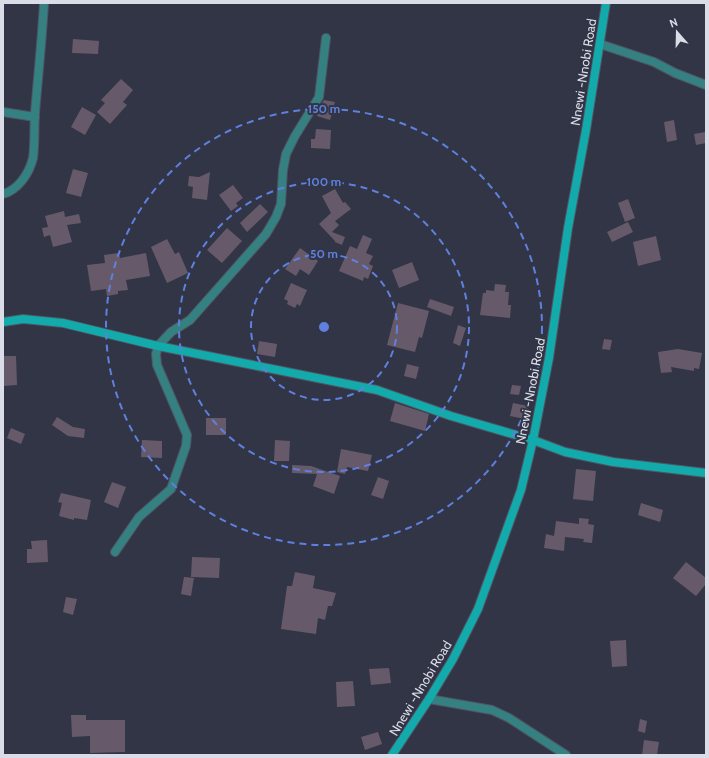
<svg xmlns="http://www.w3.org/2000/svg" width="709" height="758" font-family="Cabin,sans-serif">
	<rect width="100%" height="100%" fill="#313546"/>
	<g fill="#665a6a">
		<polygon points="73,39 99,41 98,54 72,53"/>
		<polygon points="121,79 133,90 123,102 127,105 110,124 97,112 105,103 101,100"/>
		<polygon points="324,100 335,102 330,120 317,116 320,106"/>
		<polygon points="82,107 96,115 85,135 71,127"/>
		<polygon points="674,120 677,140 667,142 664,122"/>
		<polygon points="316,129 331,130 330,149 311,148 311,139 315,139"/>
		<polygon points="705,132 706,143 696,145 694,134"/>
		<polygon points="73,169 88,173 81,197 66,193"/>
		<polygon points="210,172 207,200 192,198 193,187 188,186 189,176 199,177"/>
		<polygon points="233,185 243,198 236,203 238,206 231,211 219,195"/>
		<polygon points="335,189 343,203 345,202 351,209 335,221 339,225 332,232 345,237 342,245 335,242 335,241 319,224 331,213 322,196"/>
		<polygon points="628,199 635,218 625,222 618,203"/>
		<polygon points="260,204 268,212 247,232 240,223"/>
		<polygon points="64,211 65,217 79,214 81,223 67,225 72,242 53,247 50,235 44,237 42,228 48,227 45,216"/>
		<polygon points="628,222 633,232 612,242 607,232"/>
		<polygon points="227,228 242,241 222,263 207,250"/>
		<polygon points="363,235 372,239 366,253 373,256 369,264 373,266 368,279 364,277 363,281 339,271 350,246 357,249"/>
		<polygon points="656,236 661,260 638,266 633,242"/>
		<polygon points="167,239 175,254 179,252 188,273 167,283 151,247"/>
		<polygon points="300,248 318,261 309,275 300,269 296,276 285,269"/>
		<polygon points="119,253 120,258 146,253 150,276 126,280 128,290 118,291 118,294 107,296 106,289 91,291 87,265 105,263 104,255"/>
		<polygon points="412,262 419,280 399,288 392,270"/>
		<polygon points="291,283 307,290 300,306 297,304 295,308 287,304 288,301 284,299"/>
		<polygon points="495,284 506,285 505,292 509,292 508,305 511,305 510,318 480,315 483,293 486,293 486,290 494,291"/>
		<polygon points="430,299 454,307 451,316 427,307"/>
		<polygon points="398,303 429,311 422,338 419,337 415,352 387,345"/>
		<polygon points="458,325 466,328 460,346 453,343"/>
		<polygon points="604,339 612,340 610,350 602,349"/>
		<polygon points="259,341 277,344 275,357 257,354"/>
		<polygon points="678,349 702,353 699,369 694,368 694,371 671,367 672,372 661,373 658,352"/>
		<polygon points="3,356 16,356 17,385 3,386"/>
		<polygon points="407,364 419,367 416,379 404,376"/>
		<polygon points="512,385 521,386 519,395 510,394"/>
		<polygon points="395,403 429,414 425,431 390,421"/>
		<polygon points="513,403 528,406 525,419 510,416"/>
		<polygon points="57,417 73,427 85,429 84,438 68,436 52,425"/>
		<rect x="206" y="418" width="20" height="17"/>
		<polygon points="11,428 25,434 21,444 7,438"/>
		<polygon points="142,440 162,441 162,458 141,457"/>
		<polygon points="275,440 290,441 289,461 274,461"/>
		<polygon points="341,449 372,455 368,471 347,467 345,474 337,472"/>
		<polygon points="292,465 311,466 340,476 334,494 313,486 317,474 292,473"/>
		<polygon points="576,469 596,471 593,501 573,499"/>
		<polygon points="378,477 389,481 383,499 371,495"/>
		<polygon points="112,482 126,487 118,508 104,502"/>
		<polygon points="61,493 91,500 87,520 74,518 74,520 59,516 62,503 58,502"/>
		<polygon points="641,503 663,510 660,522 638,515"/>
		<polygon points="579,518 589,519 588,524 594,525 592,543 583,542 584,539 565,537 564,551 544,548 546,534 554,536 556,521 579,524"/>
		<polygon points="47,540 48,562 27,563 27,549 32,549 31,541"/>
		<polygon points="192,557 220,558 219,578 191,577"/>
		<polygon points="686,562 706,578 706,584 696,596 673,578"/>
		<polygon points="295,572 315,576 313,588 336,593 332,606 328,606 325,620 318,618 316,634 281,629 287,586 292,586"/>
		<polygon points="184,577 194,578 191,596 181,594"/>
		<polygon points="66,597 77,599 73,615 63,612"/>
		<polygon points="626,640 627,666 612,667 610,641"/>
		<polygon points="389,668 391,683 371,685 369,669"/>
		<polygon points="353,681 355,706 337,707 336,682"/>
		<polygon points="71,715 86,715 86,720 125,720 125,752 90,753 90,736 72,737"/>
		<polygon points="640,719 647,721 645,733 638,731"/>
		<polygon points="378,732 382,744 365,750 361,737"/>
		<polygon points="644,740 659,742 657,755 642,755"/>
	</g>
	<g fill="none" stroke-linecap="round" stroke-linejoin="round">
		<g stroke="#4f5363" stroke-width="10">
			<g id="street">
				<polyline points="600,44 654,62 675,73 706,85"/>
				<polyline points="3,112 35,117"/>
				<path d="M3,194C18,190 29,174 33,158C35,144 34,127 35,113C38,76 42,40 44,3"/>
				<polyline points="115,552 139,517 171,489 186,446 187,435 157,365 156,354 158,346 171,332 190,320 266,234 276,217 281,204 283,170 286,154 295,136 319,97 326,38"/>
				<polyline points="429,699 492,710 509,718 566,755"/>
			</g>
		</g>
		<g stroke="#4f5363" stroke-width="10">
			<g id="secondary">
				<polyline points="3,322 23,319 63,323 158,346 377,390 451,416 533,440 565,452 613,462 706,473"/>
				<polyline points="392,755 429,699 453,659 478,609 521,490 533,440 549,358 568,228 586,130 606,3"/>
			</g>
		</g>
		<use href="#street" stroke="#358081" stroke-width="8"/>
		<use href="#secondary" stroke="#12aaaa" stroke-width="8"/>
	</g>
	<g fill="none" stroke="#5f80de" stroke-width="2" stroke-dasharray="7 5">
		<circle cx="324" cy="327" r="73"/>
		<circle cx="324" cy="327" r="145"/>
		<circle cx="324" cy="327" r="218"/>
	</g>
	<g text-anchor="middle" stroke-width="4" stroke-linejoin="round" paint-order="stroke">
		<g font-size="13" fill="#dadde8" stroke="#313546">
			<text transform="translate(583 72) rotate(-81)" y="5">Nnewi -Nnobi Road</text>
			<text transform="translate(530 391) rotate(-79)" y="5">Nnewi -Nnobi Road</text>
			<text transform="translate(420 688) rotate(-59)" y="5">Nnewi -Nnobi Road</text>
		</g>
	</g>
	<circle cx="324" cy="327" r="6" fill="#5f80de" stroke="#313546" stroke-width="2"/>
	<g font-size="12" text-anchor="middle" font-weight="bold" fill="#5f80de" stroke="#313546" stroke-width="4" stroke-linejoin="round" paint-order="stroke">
		<text x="324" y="113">150 m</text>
		<text x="324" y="186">100 m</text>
		<text x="324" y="258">50 m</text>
	</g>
	<rect width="709" height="758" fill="none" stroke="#dadde8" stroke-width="8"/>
	<g transform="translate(677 32) rotate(340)" stroke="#313546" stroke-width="3" paint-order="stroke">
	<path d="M0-3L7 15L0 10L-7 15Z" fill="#dadde8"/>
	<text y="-6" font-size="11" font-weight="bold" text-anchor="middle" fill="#dadde8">N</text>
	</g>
</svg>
